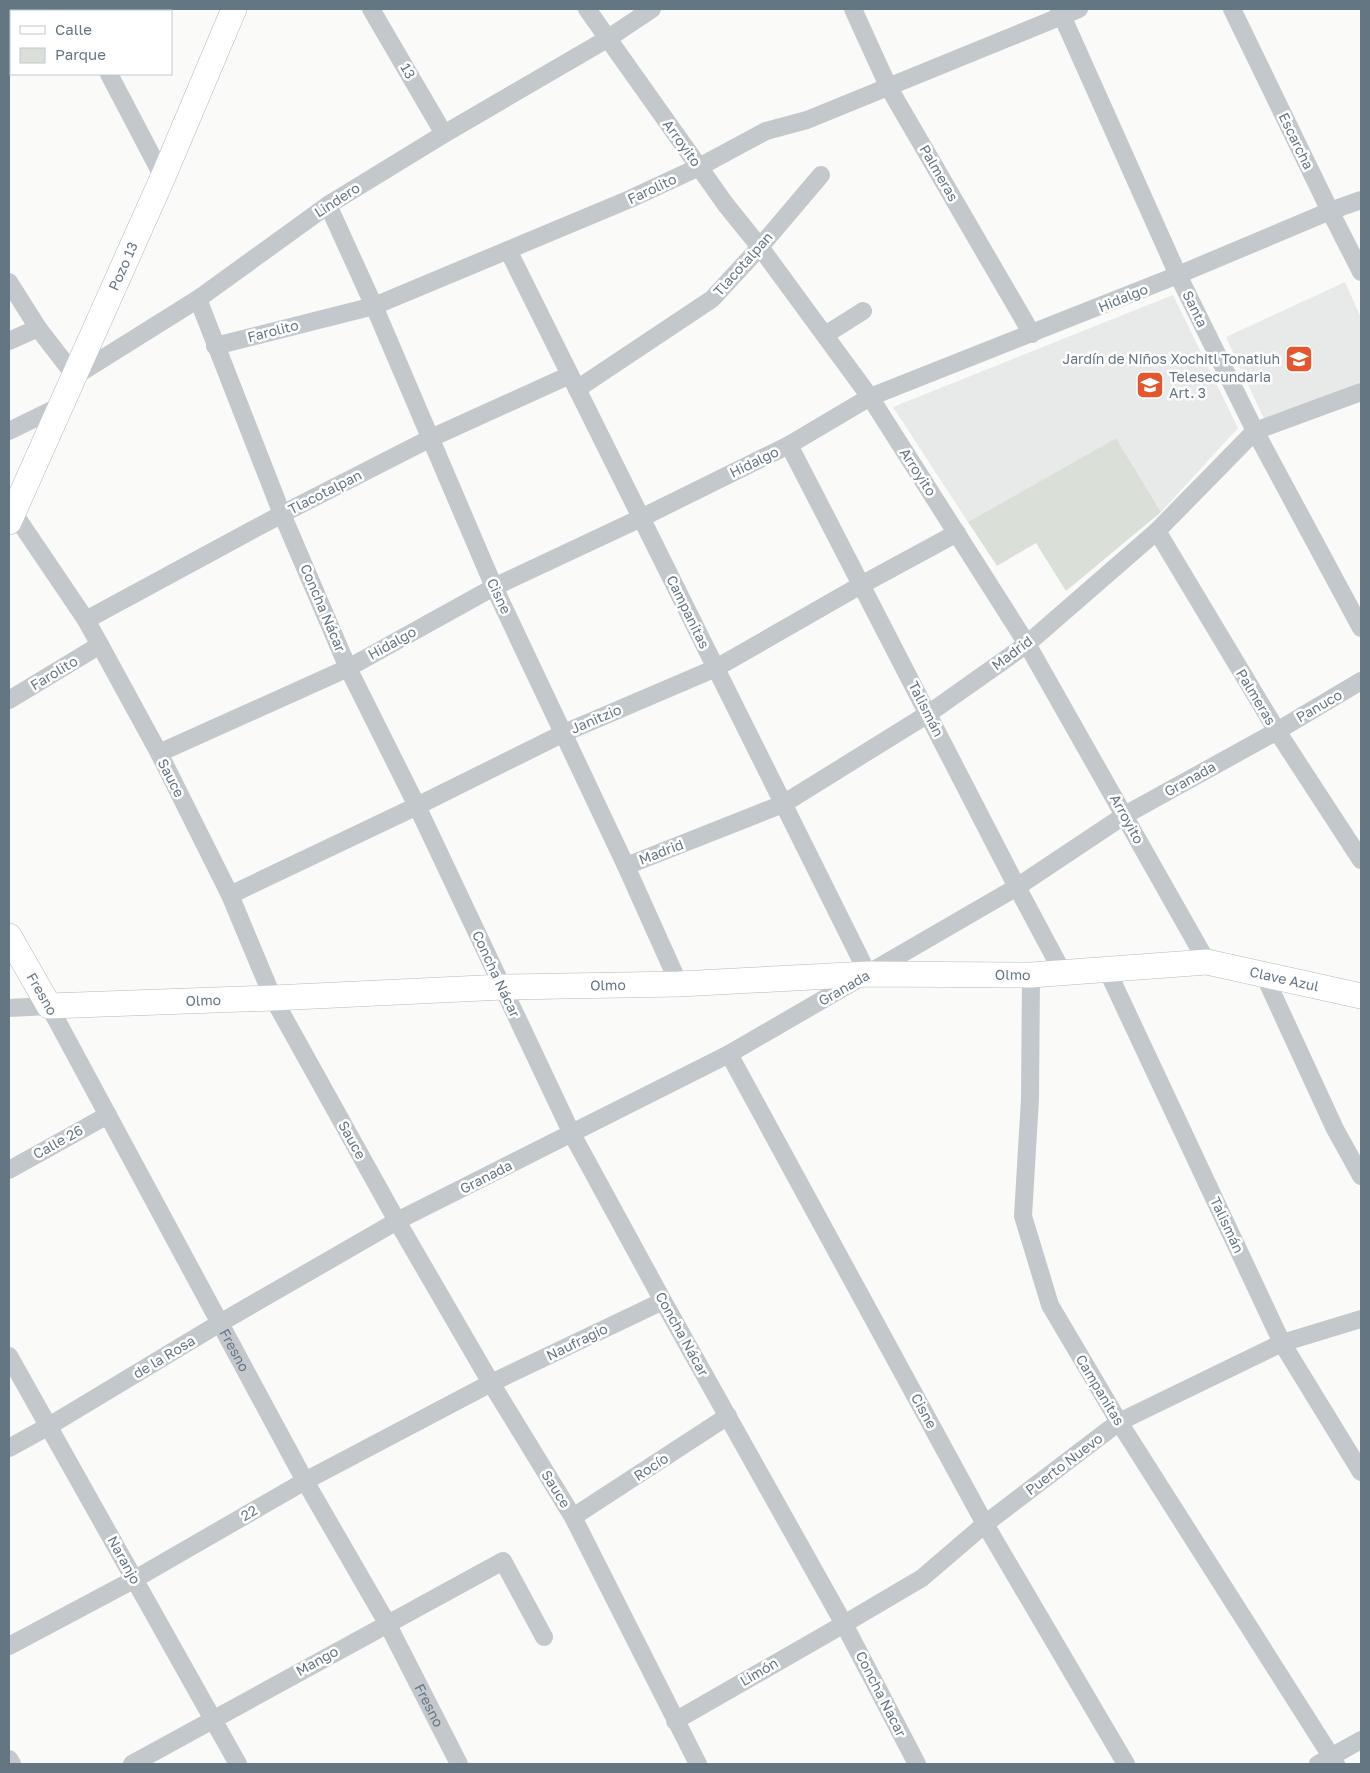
<svg xmlns="http://www.w3.org/2000/svg" width="1370" height="1773" font-family="'Golos Text',sans-serif">
	<rect width="100%" height="100%" fill="#fafaf8"/>
	<g fill="#e8e9e9">
		<polygon points="1345,282 1361,318 1361,382 1265,421 1226,337"/>
		<polygon points="1173,295 1238,428 1161,512 1116,438 968,522 893,407"/>
	</g>
	<polygon fill="#dadfd7" points="1116,438 1161,512 1066,591 1036,543 997,566 968,522"/>
	<g fill="none" stroke-linecap="round" stroke-linejoin="round">
		<g stroke="#b3babf" stroke-width="26">
			<g id="secondary">
				<path id="s2" d="M9,522L163,177L234,9"/>
				<path id="s3" d="M9,936L49,1006L273,998L503,987L679,984L868,974L1031,975L1207,962L1361,996"/>
			</g>
		</g>
		<g stroke="#c3c8cc" stroke-width="18">
			<polyline points="76,9 77,11"/>
			<polyline points="371,9 444,134"/>
			<polyline points="587,9 726,205 760,247 870,397 1027,644 1207,962"/>
			<polyline points="853,9 889,88 1032,334"/>
			<polyline points="1059,9 1178,275 1255,431 1361,628"/>
			<polyline points="1232,9 1330,211 1361,272"/>
			<polyline points="109,74 163,177"/>
			<polyline points="328,205 374,306 494,587 626,866 679,984"/>
			<polyline points="508,250 868,974"/>
			<polyline points="9,282 38,328 75,376 198,299 328,205 444,134 607,39 652,9"/>
			<polyline points="198,299 282,514 348,668 417,806 572,1134 663,1301 844,1624 917,1764"/>
			<polyline points="825,335 863,311"/>
			<polyline points="9,341 38,328"/>
			<polyline points="215,346 374,306 630,199 699,167 766,131 807,120 1079,9"/>
			<polyline points="577,389 712,299 760,247 821,175"/>
			<polyline points="9,431 60,406"/>
			<polyline points="789,445 1017,887 1063,973"/>
			<polyline points="13,512 86,620 100,645 159,753 230,895 273,998 397,1221 491,1383 573,1517 698,1764"/>
			<polyline points="1157,531 1277,731 1361,860"/>
			<polyline points="86,620 282,514 431,438 570,375"/>
			<polyline points="9,700 100,645"/>
			<polyline points="159,753 348,668 494,587 641,518 789,445 870,397 1178,275 1330,211 1361,200"/>
			<polyline points="626,866 783,804 928,714 1027,644 1157,531 1255,431 1361,392"/>
			<polyline points="230,895 417,806 564,733 716,668 861,585 957,533"/>
			<polyline points="1107,970 1282,1343 1361,1472"/>
			<polyline points="1031,975 1030,1099 1023,1216 1050,1305 1119,1422 1336,1764"/>
			<polyline points="1264,975 1335,1129 1361,1176"/>
			<path id="s1" d="M9,1008L49,1006L305,1481L387,1623L459,1764"/>
			<polyline points="729,1054 985,1524 1126,1764"/>
			<polyline points="9,1170 108,1115"/>
			<polyline points="9,1356 238,1764"/>
			<polyline points="9,1448 49,1426 220,1323 397,1221 729,1054 1017,887 1125,815 1277,731 1361,681"/>
			<polyline points="573,1517 728,1416"/>
			<polyline points="9,1646 135,1579 305,1481 491,1383 663,1301"/>
			<polyline points="675,1721 844,1624 922,1578 985,1524 1119,1422 1282,1343 1361,1319"/>
			<polyline points="9,1759 12,1764"/>
			<polyline points="132,1764 503,1561 544,1637"/>
			<polyline points="1318,1764 1361,1740"/>
		</g>
		<use href="#secondary" stroke="#fff" stroke-width="25"/>
	</g>
	<defs>
		<g id="school-square" transform="scale(1.4375)"><rect x="-9" y="-9" width="18" height="18" rx="4" fill="#e4572e" stroke="#fff"/><path d="M0-5L7-2L0 1L-7-2ZM-4 1L0 2.5L4 1V4Q0 6-4 4Z" fill="#fff"/></g>
	</defs>
	<g fill-rule="evenodd">
		<use href="#school-square" x="1299" y="359"/>
		<use href="#school-square" x="1150" y="385"/>
	</g>
	<g text-anchor="middle" stroke-width="5" stroke-linejoin="round" paint-order="stroke">
		<g font-size="14" fill="#657683" stroke="#fff">
			<text transform="translate(408 71) rotate(60)" y="5">13</text>
			<text transform="translate(1296 141) rotate(64)" y="5">Escarcha</text>
			<text transform="translate(682 143) rotate(54)" y="5">Arroyito</text>
			<text transform="translate(939 173) rotate(60)" y="5">Palmeras</text>
			<text transform="translate(652 189) rotate(-25)" y="5">Farolito</text>
			<text transform="translate(337 200) rotate(-33)" y="5">Lindero</text>
			<text transform="translate(743 264) rotate(-48)" y="5">Tlacotalpan</text>
			<text dy="5" stroke="none"><textPath href="#s2" startOffset="280">Pozo 13</textPath></text>
			<text transform="translate(1123 298) rotate(-22)" y="5">Hidalgo</text>
			<text transform="translate(1195 309) rotate(64)" y="5">Santa</text>
			<text transform="translate(273 331) rotate(-14)" y="5">Farolito</text>
			<text transform="translate(754 462) rotate(-26)" y="5">Hidalgo</text>
			<text transform="translate(918 472) rotate(57)" y="5">Arroyito</text>
			<text transform="translate(325 492) rotate(-27)" y="5">Tlacotalpan</text>
			<text transform="translate(499 596) rotate(65)" y="5">Cisne</text>
			<text transform="translate(323 608) rotate(67)" y="5">Concha Nácar</text>
			<text transform="translate(688 612) rotate(64)" y="5">Campanitas</text>
			<text transform="translate(392 643) rotate(-29)" y="5">Hidalgo</text>
			<text transform="translate(1012 653) rotate(-37)" y="5">Madrid</text>
			<text transform="translate(54 673) rotate(-31)" y="5">Farolito</text>
			<text transform="translate(1256 697) rotate(59)" y="5">Palmeras</text>
			<text transform="translate(1319 706) rotate(-30)" y="5">Panuco</text>
			<text transform="translate(926 709) rotate(63)" y="5">Talismán</text>
			<text transform="translate(596 719) rotate(-23)" y="5">Janitzio</text>
			<text transform="translate(171 778) rotate(63)" y="5">Sauce</text>
			<text transform="translate(1190 779) rotate(-29)" y="5">Granada</text>
			<text transform="translate(1127 819) rotate(61)" y="5">Arroyito</text>
			<text transform="translate(661 852) rotate(-21)" y="5">Madrid</text>
			<text transform="translate(496 974) rotate(65)" y="5">Concha Nácar</text>
			<text dy="5" stroke="none"><textPath href="#s3" startOffset="1045">Olmo</textPath></text>
			<text dy="5" stroke="none"><textPath href="#s3" startOffset="1319">Clave Azul</textPath></text>
			<text dy="5" stroke="none"><textPath href="#s3" startOffset="640">Olmo</textPath></text>
			<text transform="translate(844 988) rotate(-30)" y="5">Granada</text>
			<text transform="translate(42 994) rotate(60)" y="5">Fresno</text>
			<text dy="5" stroke="none"><textPath href="#s3" startOffset="235">Olmo</textPath></text>
			<text transform="translate(352 1140) rotate(61)" y="5">Sauce</text>
			<text transform="translate(58 1142) rotate(-29)" y="5">Calle 26</text>
			<text transform="translate(486 1177) rotate(-27)" y="5">Granada</text>
			<text transform="translate(1227 1225) rotate(65)" y="5">Talismán</text>
			<text transform="translate(682 1334) rotate(61)" y="5">Concha Nácar</text>
			<text transform="translate(577 1342) rotate(-26)" y="5">Naufragio</text>
			<text dy="5" stroke="none"><textPath href="#s1" startOffset="431">Fresno</textPath></text>
			<text transform="translate(164 1357) rotate(-31)" y="5">de la Rosa</text>
			<text transform="translate(1100 1390) rotate(59)" y="5">Campanitas</text>
			<text transform="translate(924 1411) rotate(61)" y="5">Cisne</text>
			<text transform="translate(1064 1464) rotate(-37)" y="5">Puerto Nuevo</text>
			<text transform="translate(651 1467) rotate(-33)" y="5">Rocío</text>
			<text transform="translate(556 1489) rotate(58)" y="5">Sauce</text>
			<text transform="translate(249 1513) rotate(-30)" y="5">22</text>
			<text transform="translate(124 1560) rotate(61)" y="5">Naranjo</text>
			<text transform="translate(317 1661) rotate(-29)" y="5">Mango</text>
			<text transform="translate(759 1672) rotate(-30)" y="5">Limón</text>
			<text transform="translate(881 1694) rotate(63)" y="5">Concha Nacar</text>
			<text dy="5" stroke="none"><textPath href="#s1" startOffset="836">Fresno</textPath></text>
		</g>
		<g font-size="14" fill="#657683" stroke="#fff" text-anchor="end">
			<text x="1280" y="364">Jardín de Niños Xochitl Tonatiuh</text>
			<text x="1169" y="382" text-anchor="start">Telesecundaria<tspan x="1169" dy="16">Art. 3</tspan></text>
		</g>
	</g>
	<rect width="1370" height="1773" fill="none" stroke="#657683" stroke-width="20"/>
	<rect x="10" y="10" width="162" height="65" fill="#ffffff" stroke="#c1c8cd"/>
	<rect x="20" y="26" width="25" height="8" fill="#ffffff" stroke="#c1c8cd"/>
	<text x="55" y="35" font-size="15" fill="#657683">Calle</text>
	<rect x="20" y="48" width="25" height="15" fill="#dadfd7" stroke="#c1c8cd"/>
	<text x="55" y="60" font-size="15" fill="#657683">Parque</text>
</svg>
